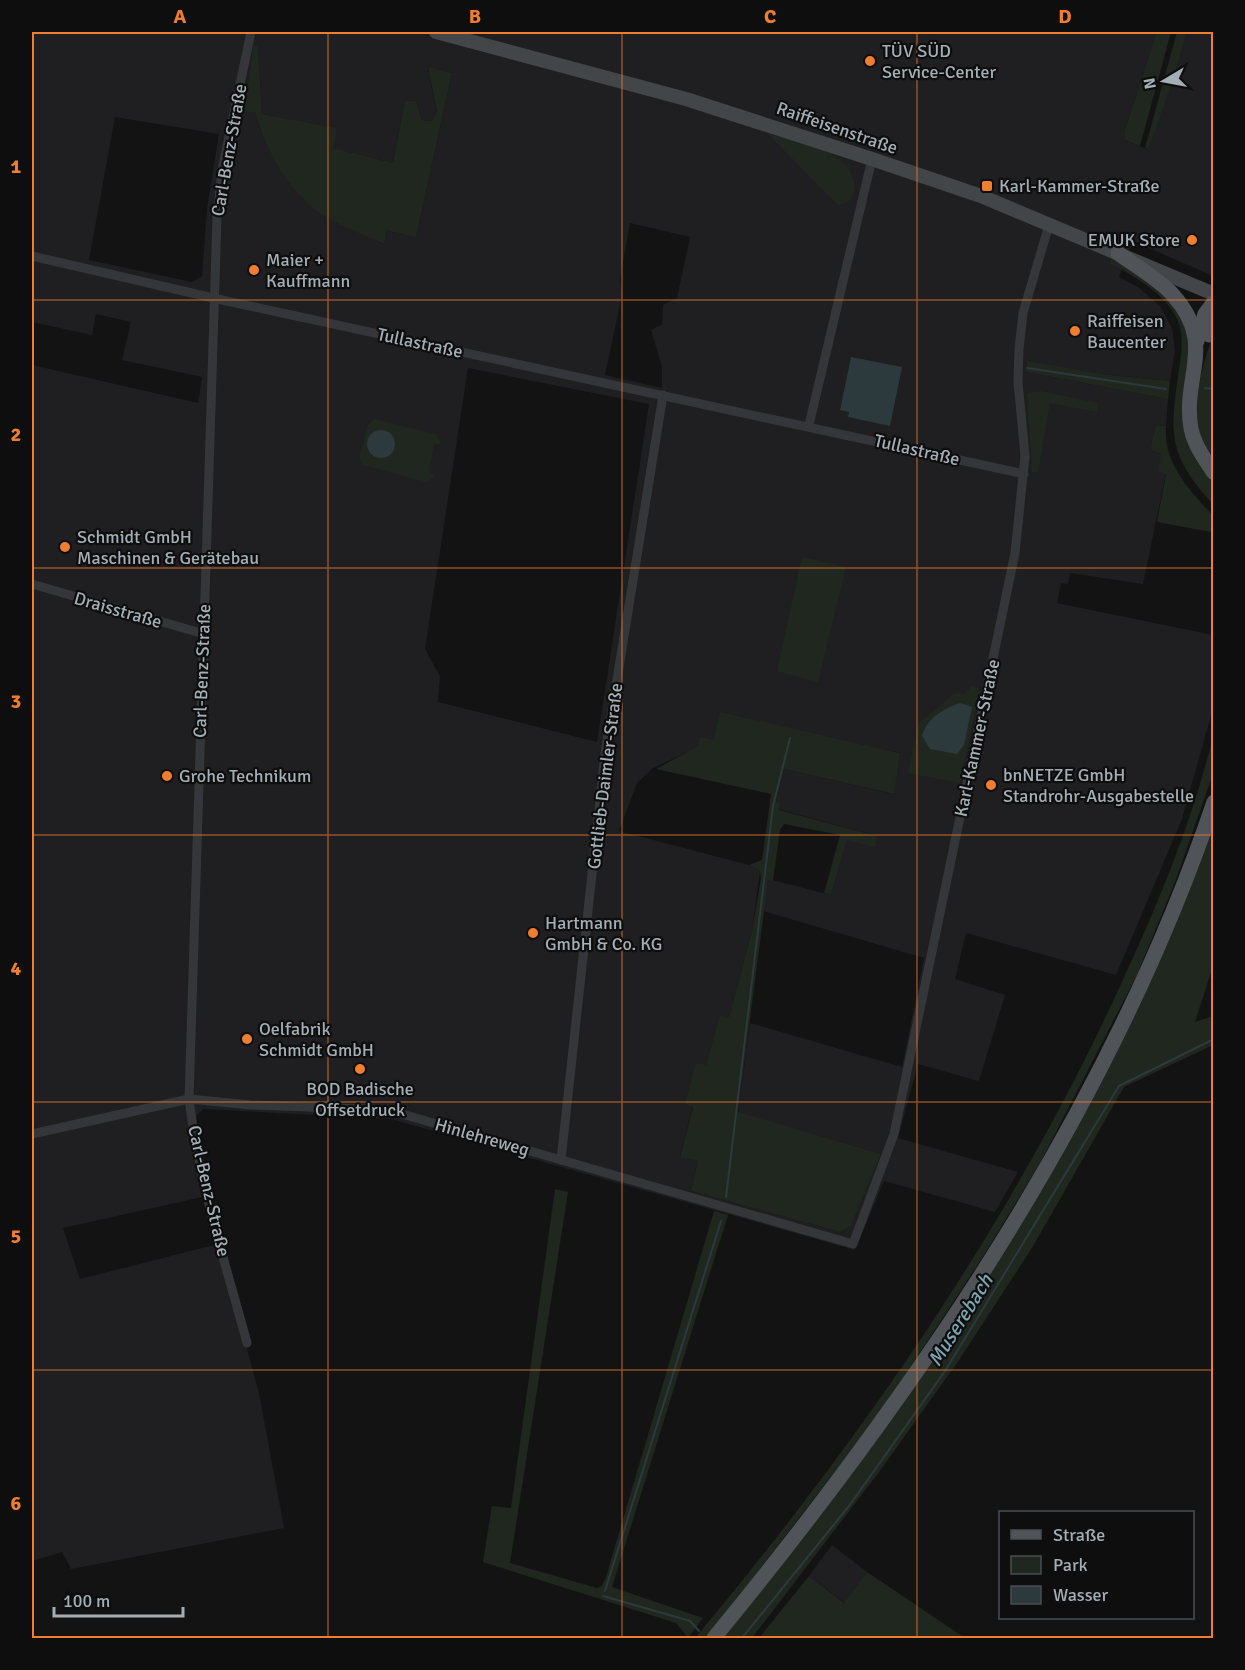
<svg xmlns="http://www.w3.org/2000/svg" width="1245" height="1670" font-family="Signika,sans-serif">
	<rect width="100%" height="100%" fill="#131314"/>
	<g fill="#1f1f21" fill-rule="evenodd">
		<path d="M32,32H1150L1156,34L1124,133L1125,140L1147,149L1173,81L1187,32H1213V276L1133,241L1119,277L1138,287L1160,306L1172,328L1175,350L1170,381L1109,375L1027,362L1026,372L1168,399L1166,426L1156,425L1150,450L1161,454L1166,473L1143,584L1070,573L1068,584L1061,583L1057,603L1213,635L1214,705L1182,819L1116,975L966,933L955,979L1005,995L979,1081L918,1064L898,1138L1018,1172L995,1212L884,1181L855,1250L391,1119L203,1109L197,1115L195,1128L211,1195L63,1228L80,1279L218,1244L259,1393L284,1528L71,1569L62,1552L32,1561V365L198,403L202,377L122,360L131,322L96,314L92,335L32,322ZM258,46L262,114L336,128L332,148L393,163L405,100L416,101L422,120L432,121L437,113L428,68L452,73L416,238L386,230L383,244L301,197L279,167L260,128L255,112ZM115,117L219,134L207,209L202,276L192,282L89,260ZM630,223L690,237L677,298L663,305L662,324L651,330L662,367V388L605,375L622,295L620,280ZM468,368L649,404L597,742L438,702L440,676L425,649ZM720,713L900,753L893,794L784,769L776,803L778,809L877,836L847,839L831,895L768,879L763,911L924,958L902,1067L750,1023L738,1113L881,1154L851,1226L840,1232L691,1191L698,1161L680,1156L693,1106L686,1104L706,1066L720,1016L729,1017L752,931L760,871L749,865L619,831L637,783L653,768L713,740Z"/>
		<polygon points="832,1545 867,1572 845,1603 809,1576"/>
	</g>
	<g fill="#20271f">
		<polygon points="1150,32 1171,32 1140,146 1125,140 1124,133 1156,34"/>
		<polygon points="1177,32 1187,32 1173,81 1148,149 1145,148"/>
		<path d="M254,45L258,46L262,114L337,128L333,148L393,163L405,100L416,101L422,120L432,121L437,112L428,67L452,73L416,238L386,230L384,244C365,235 346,228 328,218C292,199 266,151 255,112H244Z"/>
		<path d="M707,111C743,122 811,139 839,159C849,166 856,180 854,191C852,201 847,204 838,205L767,133L707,114Z"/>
		<path d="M1113,257L1169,297L1188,329L1191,449L1213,484V504C1167,454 1170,433 1179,369C1182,352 1184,334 1177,319C1165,293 1133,276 1110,263Z"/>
		<path d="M1213,337V455C1185,431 1200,366 1213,337Z"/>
		<polygon points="1027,361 1109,375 1170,381 1168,399 1026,372"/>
		<polygon points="1041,391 1098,403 1097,412 1050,403 1038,473 1032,472 1027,393"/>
		<polygon points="374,419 436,434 441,444 434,444 429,473 436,475 426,482 363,465 359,458 368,425"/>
		<path d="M1156,425L1166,426C1163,464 1190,490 1213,516V541L1211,532L1157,522L1166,474L1158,471L1161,454L1150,450Z"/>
		<polygon points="802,557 846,567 818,682 777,671"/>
		<polygon points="972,686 980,689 960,783 908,773 918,724 954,694 965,693"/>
		<polygon points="720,712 900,753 894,794 784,769 776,802 780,804 779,810 877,836 875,847 847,840 831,895 824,893 840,835 784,824 780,830 773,881 768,880 738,1112 881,1154 851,1226 840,1232 691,1191 698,1161 680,1157 693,1107 685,1104 696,1063 706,1065 720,1015 729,1017 752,931 761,878 760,871 749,865 762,860 771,794 656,769 698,746 700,737 713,740"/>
		<path d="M1213,737V774L1175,882L1137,975L1040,1163L984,1255L882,1410L707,1638H695C864,1436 1017,1215 1126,973C1161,897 1193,818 1213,737Z"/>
		<polygon points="1213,822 1213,966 1195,1022 1213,1016 1213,1045 1124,1087 1032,1248 959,1360 879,1472 752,1638 724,1638 822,1514 888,1424 1006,1246"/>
		<polygon points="555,1189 568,1192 510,1563 597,1588 602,1586 606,1577 714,1211 728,1215 612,1587 703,1618 688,1638 676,1623 483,1562 492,1506 511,1508"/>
		<polygon points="867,1572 965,1638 759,1638 809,1576 844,1603"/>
	</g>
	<g fill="#2c393d">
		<polygon points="851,357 902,367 890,426 848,417 849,412 840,410"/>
		<circle cx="381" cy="444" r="14"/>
		<path d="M960,703L972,707L964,745L957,754L930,749L922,736C926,719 944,708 960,703Z"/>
	</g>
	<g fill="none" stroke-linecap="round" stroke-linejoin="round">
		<g stroke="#2c393d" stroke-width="2">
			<polyline points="1027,368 1166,389"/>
			<polyline points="1205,388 1214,389"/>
			<polyline points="726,1197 773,806 790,738"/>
			<polyline points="605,1591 721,1221"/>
			<polyline points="603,1596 690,1621 699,1631"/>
			<polyline points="742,1638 849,1506 945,1371 1119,1086 1214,1039"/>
		</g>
		<g stroke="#343639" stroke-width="9">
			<polyline points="32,256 222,300 1024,474"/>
			<polyline points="809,425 872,159"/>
			<polyline points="32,584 204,634"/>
			<polyline points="32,1134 189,1099 251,1105 388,1110 853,1244 894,1134 1015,553 1025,456 1018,382 1019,349 1023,313 1049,225"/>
			<polyline points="561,1160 605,754 663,395"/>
			<path d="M247,1343C225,1262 199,1182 189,1099L217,218L222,170L251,32"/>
		</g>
		<polyline stroke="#424649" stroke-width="14" points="436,32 686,99 872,159 981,196 1214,294"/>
		<g stroke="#505458" stroke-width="15">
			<path d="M1118,253C1135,266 1159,279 1173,295C1217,344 1182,376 1191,428C1194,445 1205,459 1214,473"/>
			<polyline points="1209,335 1214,324"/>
			<polyline points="1197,341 1205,314 1214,302"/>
			<path d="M714,1638C919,1388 1109,1112 1214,802"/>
		</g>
	</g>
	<path fill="none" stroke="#f07e2f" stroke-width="1.5" stroke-opacity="0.55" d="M328,32V1638M622,32V1638M917,32V1638M32,300H1214M32,568H1214M32,835H1214M32,1102H1214M32,1370H1214"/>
	<g fill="#f07e2f" stroke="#0e0e0f" stroke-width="2">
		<circle cx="870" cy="61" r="6"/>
		<rect x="981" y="180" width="12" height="12" rx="3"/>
		<circle cx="1192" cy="240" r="6"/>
		<circle cx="254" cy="270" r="6"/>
		<circle cx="1075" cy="331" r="6"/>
		<circle cx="65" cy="547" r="6"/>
		<circle cx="167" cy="776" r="6"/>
		<circle cx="991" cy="785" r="6"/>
		<circle cx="533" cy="933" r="6"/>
		<circle cx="247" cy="1039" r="6"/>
		<circle cx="360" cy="1069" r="6"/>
	</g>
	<g text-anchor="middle" stroke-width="4.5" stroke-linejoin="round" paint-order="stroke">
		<g font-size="18" fill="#a4aeb5" stroke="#0e0e0f" text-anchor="start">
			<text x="882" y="57">TÜV SÜD<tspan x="882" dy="21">Service-Center</tspan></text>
			<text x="999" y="192">Karl-Kammer-Straße</text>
			<text x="1180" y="246" text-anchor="end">EMUK Store</text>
			<text x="266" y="266">Maier +<tspan x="266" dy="21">Kauffmann</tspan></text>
			<text x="1087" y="327">Raiffeisen<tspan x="1087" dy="21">Baucenter</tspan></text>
			<text x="77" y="543">Schmidt GmbH<tspan x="77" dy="21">Maschinen &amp; Gerätebau</tspan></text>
			<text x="1003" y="781">bnNETZE GmbH<tspan x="1003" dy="21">Standrohr-Ausgabestelle</tspan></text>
			<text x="179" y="782">Grohe Technikum</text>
			<text x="545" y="929">Hartmann<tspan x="545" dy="21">GmbH &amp; Co. KG</tspan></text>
			<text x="259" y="1035">Oelfabrik<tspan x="259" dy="21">Schmidt GmbH</tspan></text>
			<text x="360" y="1095" text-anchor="middle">BOD Badische<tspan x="360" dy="21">Offsetdruck</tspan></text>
		</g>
		<g font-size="18" fill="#a4aeb5" stroke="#0e0e0f">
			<text transform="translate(837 128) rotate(19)" y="6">Raiffeisenstraße</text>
			<text transform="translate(229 150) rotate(-80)" y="6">Carl-Benz-Straße</text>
			<text transform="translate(420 343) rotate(12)" y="6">Tullastraße</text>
			<text transform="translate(917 450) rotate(13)" y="6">Tullastraße</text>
			<text transform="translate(118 610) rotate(16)" y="6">Draisstraße</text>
			<text transform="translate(202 671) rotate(-88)" y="6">Carl-Benz-Straße</text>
			<text transform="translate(977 738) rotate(-78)" y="6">Karl-Kammer-Straße</text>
			<text transform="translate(605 776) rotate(-83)" y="6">Gottlieb-Daimler-Straße</text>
			<text transform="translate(482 1137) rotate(16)" y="6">Hinlehreweg</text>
			<text transform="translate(209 1191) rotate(77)" y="6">Carl-Benz-Straße</text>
		</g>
		<g font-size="20" font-style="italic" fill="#7ba5b0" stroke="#0e0e0f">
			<text transform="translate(960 1320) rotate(-58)" y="7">Muserebach</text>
		</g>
	</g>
	<rect width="1245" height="1670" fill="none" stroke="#0e0e0f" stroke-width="66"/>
	<rect x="999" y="1511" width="195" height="108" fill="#0e0e0f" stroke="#4a4e51" stroke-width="1.5"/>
	<rect x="1011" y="1530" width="30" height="9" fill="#505458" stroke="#4a4e51" stroke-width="1.5"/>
	<text x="1053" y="1541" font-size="18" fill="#a4aeb5">Straße</text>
	<rect x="1011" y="1556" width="30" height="18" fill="#20271f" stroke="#4a4e51" stroke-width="1.5"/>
	<text x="1053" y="1571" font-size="18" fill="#a4aeb5">Park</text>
	<rect x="1011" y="1586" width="30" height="18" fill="#2c393d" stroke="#4a4e51" stroke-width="1.5"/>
	<text x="1053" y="1601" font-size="18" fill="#a4aeb5">Wasser</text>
	<g transform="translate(1164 81) rotate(260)" stroke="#0e0e0f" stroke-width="4.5" paint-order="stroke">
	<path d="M0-4.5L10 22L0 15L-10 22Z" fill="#a4aeb5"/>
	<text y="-9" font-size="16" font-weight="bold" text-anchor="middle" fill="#a4aeb5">N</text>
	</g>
	<path d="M54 1607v9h129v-9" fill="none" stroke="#a4aeb5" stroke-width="3"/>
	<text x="63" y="1607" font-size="18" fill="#a4aeb5" stroke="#0e0e0f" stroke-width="4.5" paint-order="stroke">100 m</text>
	<rect x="33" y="33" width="1179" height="1604" fill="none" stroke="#f07e2f" stroke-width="2"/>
	<g font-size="20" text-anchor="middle" font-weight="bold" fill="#f07e2f">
		<text x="180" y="23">A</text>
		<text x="475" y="23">B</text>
		<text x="770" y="23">C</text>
		<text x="1065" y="23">D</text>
		<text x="16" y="173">1</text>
		<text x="16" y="441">2</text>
		<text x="16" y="708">3</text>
		<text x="16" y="975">4</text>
		<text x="16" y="1243">5</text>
		<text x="16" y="1510">6</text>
	</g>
</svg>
